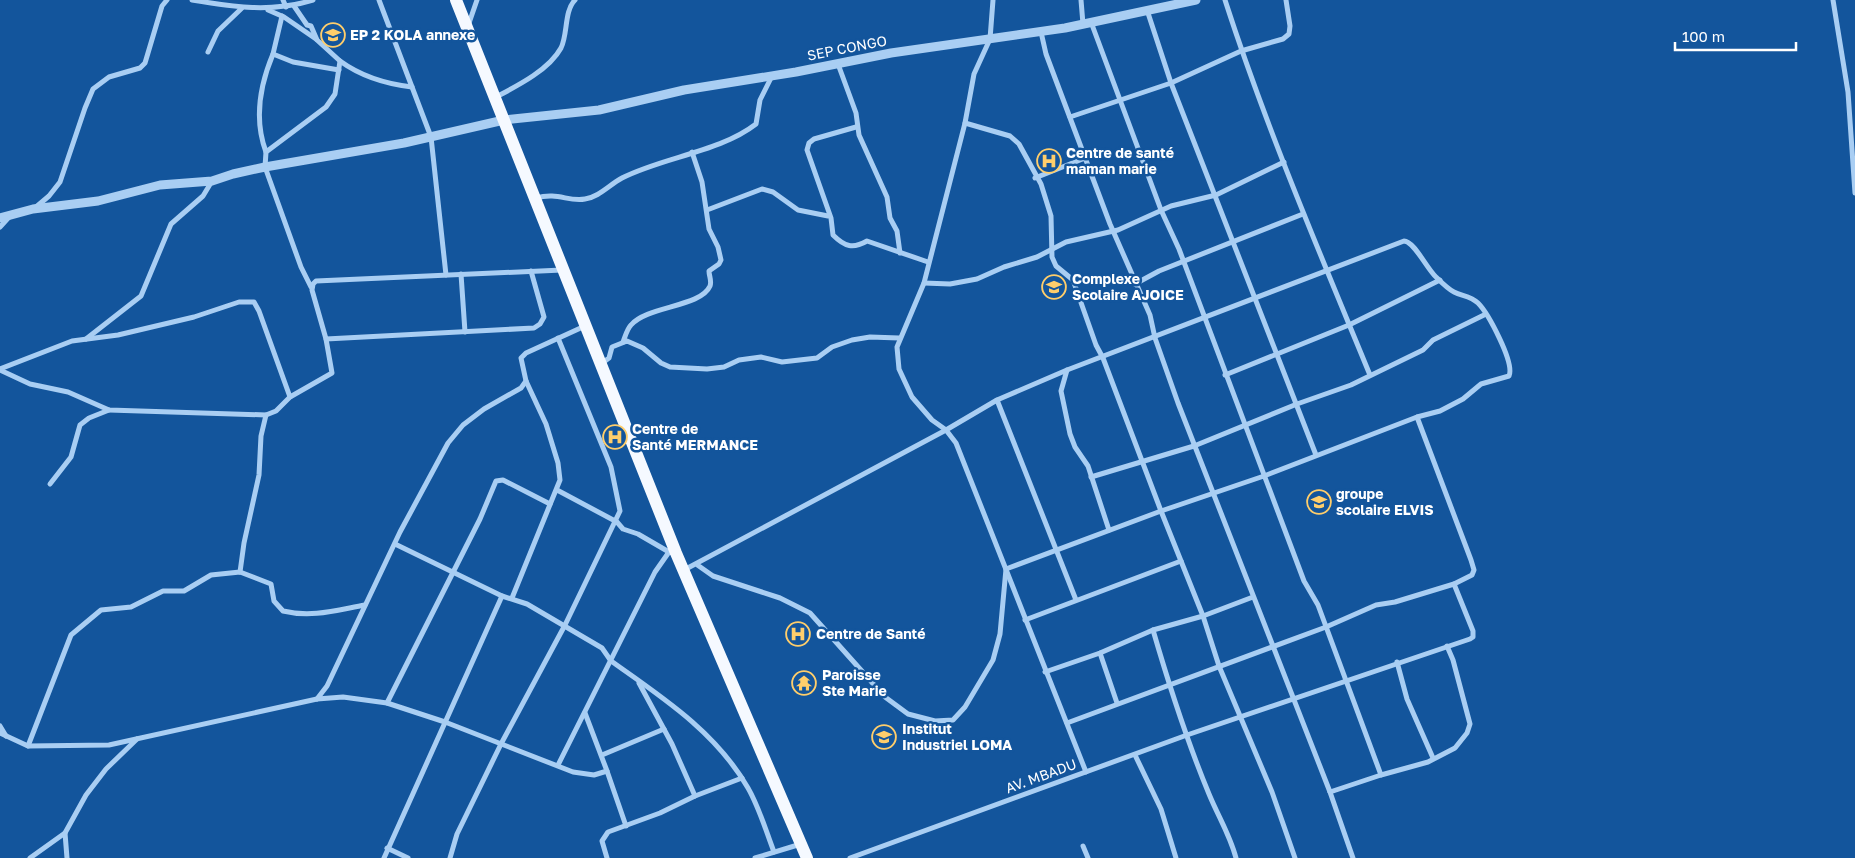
<svg xmlns="http://www.w3.org/2000/svg" width="1855" height="858" font-family="'Golos Text',sans-serif">
	<rect width="100%" height="100%" fill="#13559c"/>
	<g fill="none" stroke-linecap="round" stroke-linejoin="round">
		<g stroke="#a9cef3" stroke-width="5">
			<path d="M192,0C234,7 271,13 313,0"/>
			<polyline points="283,0 286,7"/>
			<polyline points="379,0 431,137 446,275"/>
			<polyline points="993,0 990,39 974,74 965,123 924,283 897,347 899,369 912,397 932,420 946,430 956,443 1086,772"/>
			<polyline points="1081,0 1083,24"/>
			<path d="M1225,0C1266,127 1319,251 1370,375"/>
			<polyline points="1833,0 1848,92 1855,193"/>
			<polyline points="294,6 307,25 311,26 317,40 340,61 335,94 326,107 266,152 265,167 301,267 311,287"/>
			<polyline points="268,10 284,17 316,39"/>
			<polyline points="1147,10 1171,83 1316,455"/>
			<polyline points="282,16 273,54 293,62 339,70"/>
			<polyline points="1091,22 1161,210 1179,249 1304,581 1318,605 1381,775"/>
			<polyline points="468,26 477,0"/>
			<polyline points="1041,32 1046,54 1110,224 1150,315 1155,338 1178,403 1330,792 1353,858"/>
			<polyline points="208,52 218,31 242,8"/>
			<path d="M340,61C362,77 386,84 412,87"/>
			<polyline points="838,64 856,113 859,135 887,197 890,218 897,231 900,253"/>
			<path d="M496,97C517,86 549,70 561,48C568,34 564,11 575,0"/>
			<polyline points="1070,117 1171,83 1241,51 1283,39 1289,34 1290,26 1286,0"/>
			<polyline points="965,123 1010,136 1019,144 1041,184 1051,216 1052,257 1056,266 1073,280 1096,345 1103,358 1161,511 1203,616 1219,666 1272,792 1295,858"/>
			<path d="M856,127L814,139L809,143L807,150L831,218L833,235C845,247 853,249 867,241L928,262"/>
			<path d="M266,152C254,120 260,85 273,54"/>
			<polyline points="1035,178 1085,158"/>
			<path d="M536,198C558,192 568,202 585,199C599,197 609,185 622,178C663,157 720,152 756,124L760,100L772,76"/>
			<polyline points="36,207 49,196 60,182 85,108 93,89 109,77 140,68 145,63 162,6 167,0"/>
			<polyline points="707,210 762,189 773,192 798,210 828,216"/>
			<polyline points="0,227 10,216"/>
			<polyline points="461,274 465,332"/>
			<polyline points="924,283 950,284 977,279 1004,267 1037,257 1066,242 1118,230 1171,206 1216,195 1284,162"/>
			<polyline points="1135,284 1159,271 1303,214"/>
			<polyline points="86,339 141,296 171,224 203,196 212,181"/>
			<polyline points="326,339 534,328 540,324 544,317 531,271"/>
			<path d="M623,342C625,337 627,329 631,325C647,306 701,307 710,286C712,281 709,276 709,271L719,264L721,260L718,247L709,229L702,182L692,152"/>
			<polyline points="601,364 609,358 612,347 627,341 643,348 661,363 670,367 707,369 724,367 739,360 761,357 782,362 817,358 832,347 852,340 870,337 899,338"/>
			<polyline points="0,369 72,341 118,335 194,317 239,302 254,302 259,311 290,397"/>
			<polyline points="0,370 30,384 68,392 109,410 266,415 276,411 290,397 332,373 326,339 312,290 313,284 316,281 562,270"/>
			<polyline points="1067,370 1061,391 1070,434 1075,447 1088,466 1109,530"/>
			<polyline points="1225,375 1349,325 1440,280"/>
			<polyline points="997,400 1076,600"/>
			<polyline points="1091,477 1194,446 1297,404 1351,385 1423,350 1433,340 1484,315"/>
			<polyline points="50,484 71,457 80,425 89,418 109,410"/>
			<polyline points="557,490 617,522 623,529 638,534 669,552"/>
			<path d="M395,544L502,596L527,604L602,648L611,661C662,697 716,732 748,788C759,807 766,831 774,852"/>
			<path d="M684,570L946,430L997,400L1067,370L1404,241C1414,241 1427,269 1436,277C1441,282 1448,289 1454,292C1462,296 1471,296 1478,303C1488,313 1515,363 1509,376L1481,384L1463,399L1440,411L1417,417L1264,476L1161,511L1006,569L1000,634L993,660L965,707L953,720L935,721L908,714L885,697L810,613L780,598L713,576L696,564"/>
			<polyline points="240,572 244,543 259,475 261,436 266,415"/>
			<polyline points="512,598 560,480 558,463 546,424 526,381 521,358 526,353 585,326"/>
			<polyline points="1025,620 1181,561"/>
			<path d="M1153,630C1169,685 1187,741 1209,794C1218,816 1230,835 1236,858"/>
			<polyline points="1100,653 1117,703"/>
			<polyline points="1397,662 1407,699 1433,758"/>
			<polyline points="1045,672 1100,653 1153,630 1203,616 1253,597"/>
			<polyline points="639,683 672,744 695,796"/>
			<polyline points="317,699 327,686 400,532 448,443 463,425 484,409 521,388 526,381"/>
			<polyline points="387,703 480,519 496,481 503,480 550,504"/>
			<polyline points="1067,723 1326,627 1376,605 1395,602 1454,584 1472,575 1474,570 1471,560 1417,417"/>
			<polyline points="0,726 6,736"/>
			<polyline points="0,733 28,746 109,745 317,699 343,697 387,703 445,722 573,772 594,775 607,771 585,713"/>
			<path d="M28,746L71,635L101,610L131,607L163,591H184L211,575L240,572L271,584L274,601L283,611C312,618 337,610 365,605"/>
			<polyline points="602,755 664,729"/>
			<polyline points="1135,755 1161,809 1176,858"/>
			<polyline points="558,765 655,572 669,552 675,553"/>
			<polyline points="607,771 626,826"/>
			<polyline points="1330,792 1381,775 1428,762 1455,748 1467,733 1470,724 1453,660 1447,646"/>
			<polyline points="65,833 67,858"/>
			<polyline points="1083,846 1088,858"/>
			<polyline points="387,848 408,858"/>
			<polyline points="30,858 65,833 86,795 106,769 137,739"/>
			<polyline points="384,858 502,596"/>
			<polyline points="450,858 457,834 501,744 565,625 620,511 611,467 558,338"/>
			<polyline points="607,858 602,841 608,832 660,813 695,796 742,778"/>
			<polyline points="755,858 801,844"/>
			<polyline points="850,858 1187,735 1470,639 1473,637 1473,631 1454,584"/>
		</g>
		<polyline stroke="#a9cef3" stroke-width="9" points="0,218 33,209 98,201 160,185 212,181 233,174 265,167 404,143 504,120 599,110 684,90 796,72 891,53 1065,28 1196,0"/>
		<polyline stroke="#f5f9ff" stroke-width="12" points="456,0 676,553 807,858"/>
	</g>
	<defs>
		<g id="school-ring" transform="scale(1.25)"><circle r="9.5" fill="#13559c" stroke="#ffce6b" stroke-width="1.5"/><path d="M0-5L7-2L0 1L-7-2ZM-4 1L0 2.5L4 1V4Q0 6-4 4Z" fill="#ffce6b"/></g>
		<g id="hospital-ring" transform="scale(1.25)"><circle r="9.5" fill="#13559c" stroke="#ffce6b" stroke-width="1.5"/><path d="M-5-5h3v3.5h4V-5h3V5h-3V1.5h-4V5h-3Z" fill="#ffce6b"/></g>
		<g id="temple-ring" transform="scale(1.25)"><circle r="9.5" fill="#13559c" stroke="#ffce6b" stroke-width="1.5"/><path d="M0-6L5-2H3V0L6.5 2.5H4V6H1.5V3h-3V6H-4V2.5H-6.5L-3 0V-2H-5Z" fill="#ffce6b"/></g>
	</defs>
	<g fill-rule="evenodd">
		<use href="#school-ring" x="333" y="35"/>
		<use href="#hospital-ring" x="1049" y="161"/>
		<use href="#school-ring" x="1054" y="287"/>
		<use href="#hospital-ring" x="615" y="437"/>
		<use href="#school-ring" x="1319" y="502"/>
		<use href="#hospital-ring" x="798" y="634"/>
		<use href="#temple-ring" x="804" y="683"/>
		<use href="#school-ring" x="884" y="737"/>
	</g>
	<g text-anchor="middle" stroke-width="5" stroke-linejoin="round" paint-order="stroke">
		<g font-size="14" font-weight="bold" fill="#fff" stroke="#13559c" text-anchor="start">
			<text x="350" y="40">EP 2 KOLA annexe</text>
			<text x="1066" y="158">Centre de santé<tspan x="1066" dy="16">maman marie</tspan></text>
			<text x="1072" y="284">Complexe<tspan x="1072" dy="16">Scolaire AJOICE</tspan></text>
			<text x="632" y="434">Centre de<tspan x="632" dy="16">Santé MERMANCE</tspan></text>
			<text x="1336" y="499">groupe<tspan x="1336" dy="16">scolaire ELVIS</tspan></text>
			<text x="816" y="639">Centre de Santé</text>
			<text x="822" y="680">Paroisse<tspan x="822" dy="16">Ste Marie</tspan></text>
			<text x="902" y="734">Institut<tspan x="902" dy="16">Industriel LOMA</tspan></text>
		</g>
		<g font-size="14" fill="#fff" stroke="#13559c">
			<text transform="translate(847 48) rotate(-11)" y="5">SEP CONGO</text>
			<text transform="translate(1041 776) rotate(-20)" y="5">AV. MBADU</text>
		</g>
	</g>
	<path d="M1675 42v8h121v-8" fill="none" stroke="#ffffff" stroke-width="2.5"/>
	<text x="1682" y="42" font-size="15" fill="#ffffff" stroke="#13559c" stroke-width="4" paint-order="stroke">100 m</text>
</svg>
